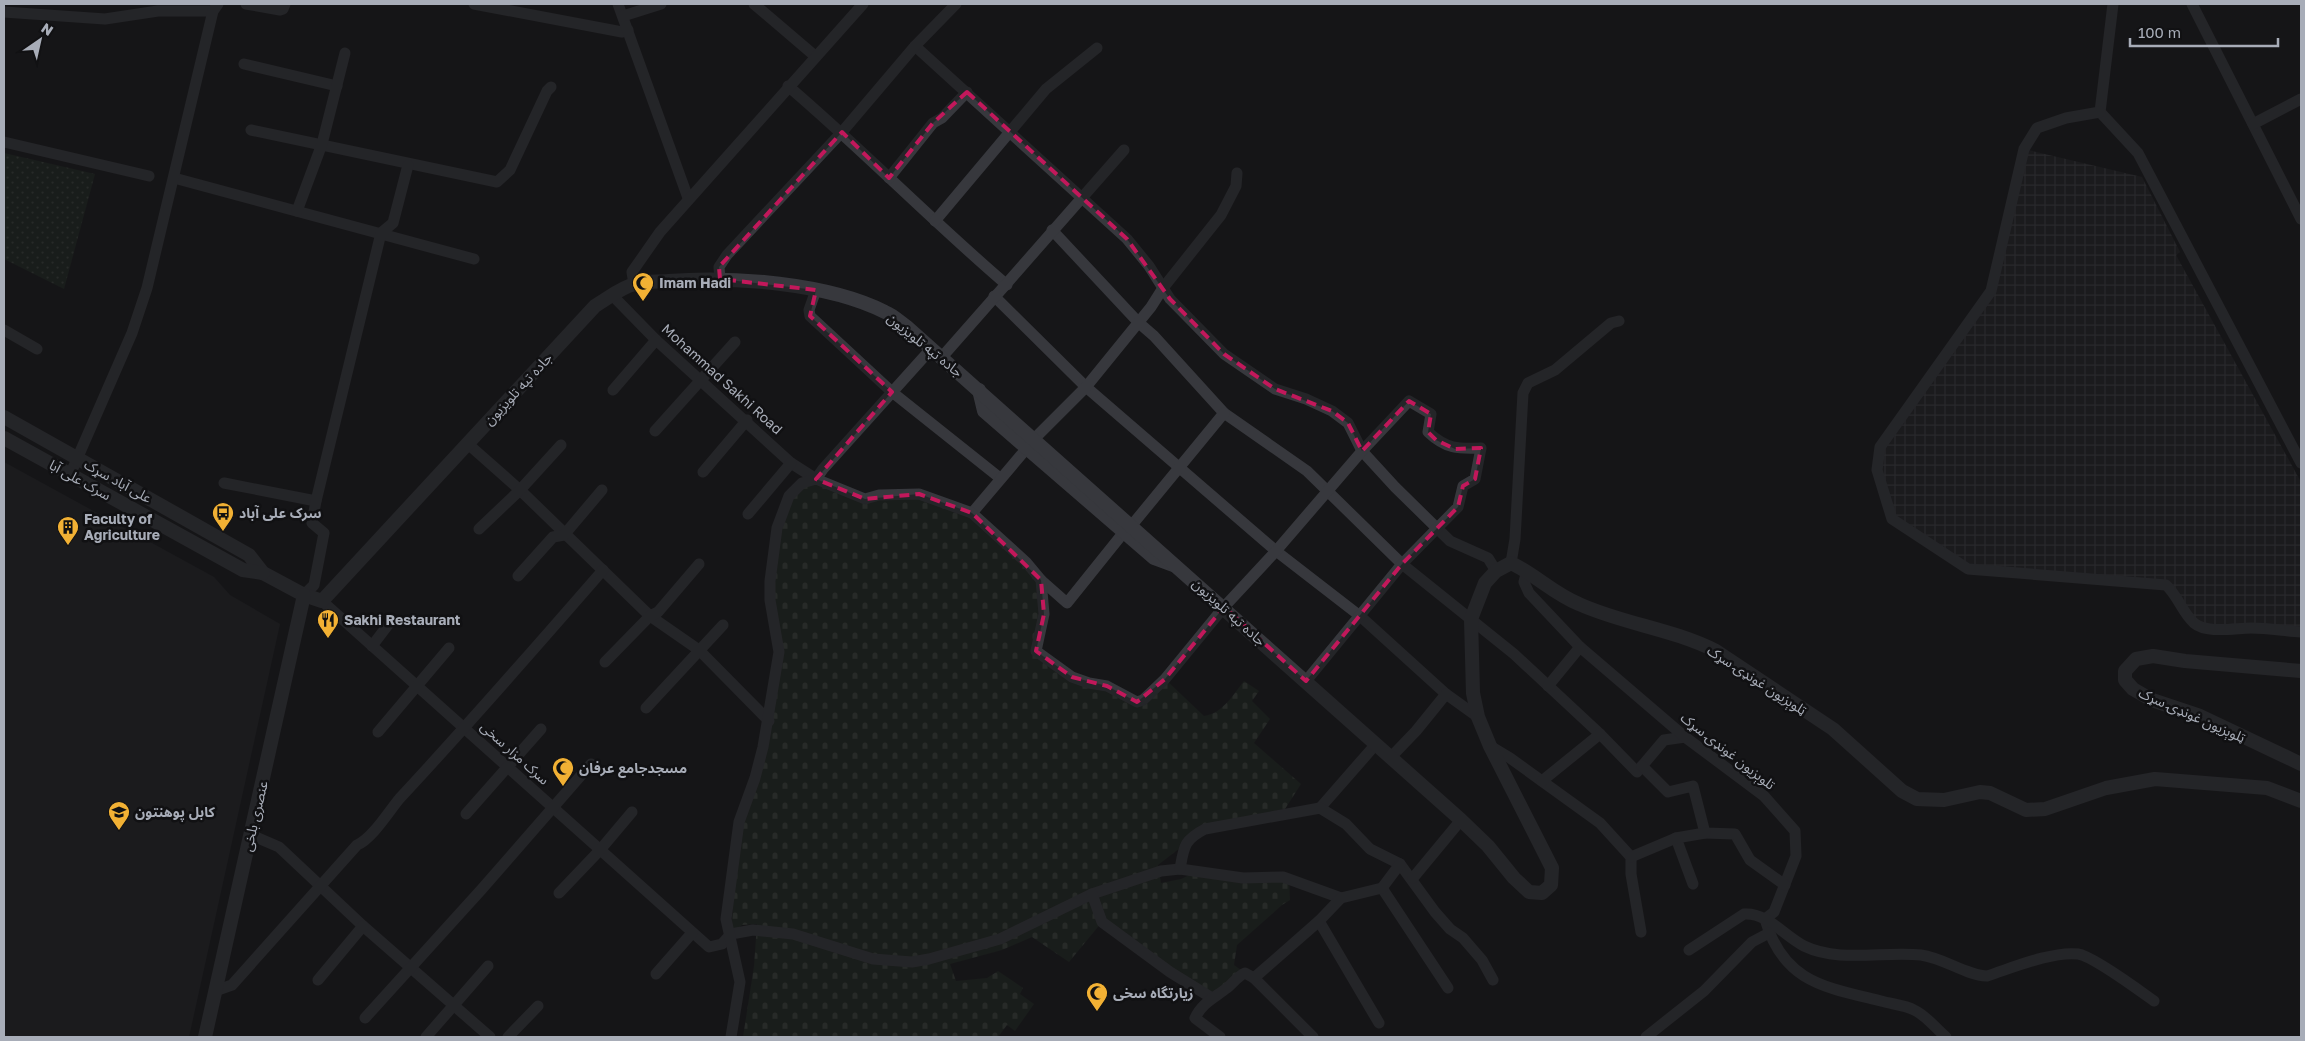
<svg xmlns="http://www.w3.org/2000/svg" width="2305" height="1041" font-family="'Golos Text','Noto Sans Arabic',sans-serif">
	<defs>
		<pattern id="industrial-grid" width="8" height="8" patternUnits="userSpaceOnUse" patternTransform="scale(1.25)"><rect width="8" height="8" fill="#222225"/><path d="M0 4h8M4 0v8" fill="none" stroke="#3f3f43"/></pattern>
		<pattern id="grass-dots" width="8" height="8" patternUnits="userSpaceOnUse" patternTransform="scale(1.25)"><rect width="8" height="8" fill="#1e261f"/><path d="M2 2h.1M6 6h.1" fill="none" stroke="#3c433d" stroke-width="1.8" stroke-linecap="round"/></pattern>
		<pattern id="cemetery-stones" width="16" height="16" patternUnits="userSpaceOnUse" patternTransform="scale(1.25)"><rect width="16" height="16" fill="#1e261f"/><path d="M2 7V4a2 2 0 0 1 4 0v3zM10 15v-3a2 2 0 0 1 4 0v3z" fill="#3c433d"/></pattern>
	</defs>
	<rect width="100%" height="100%" fill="#161618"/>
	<polygon fill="#222225" points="4,462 214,577 230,595 280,624 189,1037 4,1037"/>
	<polygon fill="url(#industrial-grid)" points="2024,149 2142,177 2180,252 2176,255 2301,482 2301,628 2195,624 2166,585 1968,569 1892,519 1877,470 1880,447 1991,291"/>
	<polygon fill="url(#grass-dots)" points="4,153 95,174 64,289 4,259"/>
	<path fill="url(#cemetery-stones)" d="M816,479L865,499L919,494L972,513L1041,580L1036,651L1072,677L1137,702L1165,679L1204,716C1223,713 1232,696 1244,681L1259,691L1252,701L1270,719L1254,743L1301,784L1285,809L1211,824L1158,865L1161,883L1181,879L1202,869L1289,877L1290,900L1282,905L1237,945L1234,965L1245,973L1212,998L1102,922L1069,962L1032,937L1002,950L950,964L956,981L987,978L998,971L1023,988L1020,994L1034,1004L1015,1031L1007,1025L998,1037H743L754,966L757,924L742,925L731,934L739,822L755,778L779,652L770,581L789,496Z"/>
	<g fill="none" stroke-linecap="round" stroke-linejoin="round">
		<g stroke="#37383d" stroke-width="11">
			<polyline points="246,4 280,10 283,9 285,4"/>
			<polyline points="474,4 622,32 628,30"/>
			<polyline points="618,4 688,198"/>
			<polyline points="754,4 815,56"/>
			<polyline points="2113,4 2100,112 2138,153 2301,463"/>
			<polyline points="2192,4 2301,219"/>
			<polyline points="4,12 105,19 158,11 213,11"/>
			<polyline points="623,16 661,4"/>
			<polyline points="915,46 1127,239 1149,266 1170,299 1224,354 1275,389 1306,399 1332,411 1348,423 1362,451 1395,487 1450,541 1488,558 1496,571"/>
			<polyline points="244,64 337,86"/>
			<path d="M788,86C863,150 932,221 1007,285"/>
			<path d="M2100,112L2066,118L2037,128L2024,149L1991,291L1880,447L1877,470L1892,519L1968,569L2166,585C2178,596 2182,612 2194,623C2207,634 2235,628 2251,628C2268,628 2285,631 2301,632"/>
			<polyline points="2253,124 2301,99"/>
			<polyline points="251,130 497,182 510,170 547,91 551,87"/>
			<polyline points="4,142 149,176"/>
			<polyline points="174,178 474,259"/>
			<polyline points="889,178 933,123 942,118 967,92"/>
			<polyline points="297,211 322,144 345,53"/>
			<polyline points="935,221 1046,89 1097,48"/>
			<polyline points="1052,230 1139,323 1154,336 1224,413 1307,471 1402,564 1514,654 1600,734 1637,772 1664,740 1685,737"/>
			<polyline points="720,279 719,267 727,255 842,132 915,46 956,4"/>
			<polyline points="634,284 632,272 660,232 863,4"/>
			<polyline points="816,290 809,310 810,316 892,392 1000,478"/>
			<polyline points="612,295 656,340 791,463 816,479"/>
			<polyline points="994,296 1086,387 1276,551 1360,616 1446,694 1478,717"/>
			<polyline points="4,330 37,349"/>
			<polyline points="942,357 1124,150"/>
			<polyline points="613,390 656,340"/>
			<polyline points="655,431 735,342"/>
			<polyline points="1034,439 1086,387 1151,307 1163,288 1221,215 1236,186 1237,173"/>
			<polyline points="468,444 520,490 650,616 699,650 769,721"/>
			<polyline points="703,472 747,420"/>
			<polyline points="70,475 132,333 147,288 213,11 218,4"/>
			<polyline points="816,479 823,469 931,349"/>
			<polyline points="224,483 316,501"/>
			<polyline points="972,513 1027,448"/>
			<polyline points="748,514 791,463"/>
			<polyline points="1132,525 1224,413"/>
			<polyline points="479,529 520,490 561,445"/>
			<polyline points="1511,563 1515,539 1523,393 1528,383 1555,370 1611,323 1619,321"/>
			<path d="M1527,571L1524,582L1529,593L1580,647L1685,737L1764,796L1795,831L1796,856L1774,912L1765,919C1783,982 1824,987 1881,1001C1891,1004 1905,1005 1914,1010C1926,1015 1936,1029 1946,1037"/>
			<polyline points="518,576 553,537 564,535 602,490"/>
			<polyline points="1041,580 1067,603 1124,532"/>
			<polyline points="304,595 314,585 324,533 312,523 316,501 381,233 393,223 408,165"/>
			<polyline points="322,601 709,947 722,944 731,934 753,930 793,934 873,959 912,962 929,959 1000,939 1092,894 1161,871 1180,869 1243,878 1283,877 1341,898"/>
			<polyline points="372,646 391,621"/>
			<polyline points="605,662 650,616 658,612 699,564"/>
			<polyline points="1548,686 1580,647"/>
			<polyline points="646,708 723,625"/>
			<polyline points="378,732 449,648"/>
			<polyline points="1490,746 1510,758 1600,823 1631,857 1631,874 1641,932"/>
			<polyline points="1391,757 1416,731 1446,694"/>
			<polyline points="1642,766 1668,792 1693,786 1705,833 1735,834 1750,860 1785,885"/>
			<polyline points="1542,781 1600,734"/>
			<polyline points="1320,808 1376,744"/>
			<polyline points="466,814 541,729"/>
			<polyline points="251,835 279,847 363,926 490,1037"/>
			<polyline points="1676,838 1693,884"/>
			<polyline points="1631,857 1676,838 1705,833"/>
			<path d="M1180,869C1184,846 1184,840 1205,829L1320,808L1346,824L1370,849L1400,864L1435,912L1450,929L1463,938L1482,960L1493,980"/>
			<polyline points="1413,878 1461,820"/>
			<polyline points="1382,888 1448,988"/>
			<polyline points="559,893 600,850 632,812"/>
			<polyline points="1092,894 1102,922 1170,972 1212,998"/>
			<polyline points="1319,921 1379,1023"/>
			<path d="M1689,950L1744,914C1767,912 1784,936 1804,946C1839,963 1883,951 1921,955C1944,958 1965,975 1987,976C2012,968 2052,951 2078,954C2093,956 2140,991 2154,1001"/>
			<polyline points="656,974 692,933"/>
			<polyline points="1254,978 1313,1037"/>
			<polyline points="318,980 363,926"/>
			<path d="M215,991L232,985L357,845C372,839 389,811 400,798C470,723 536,647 603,570"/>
			<polyline points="365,1018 481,890 591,764"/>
			<polyline points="426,1037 488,966"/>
			<polyline points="508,1037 538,1006"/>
			<path d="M731,1037L740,982L726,919L739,822L755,778L763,747L779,652L770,600V581L777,528L789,496L802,483L816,479L865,499L879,495L919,494L972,513L1026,562L1041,580L1044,614L1036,651L1072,677L1089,683L1107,686L1137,702L1143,700L1165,679L1224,607L1276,551L1362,451L1409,401L1431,414L1428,432C1446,449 1458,449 1481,448L1475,479L1463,486L1458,507L1402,564L1306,681"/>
			<path d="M1220,1037L1195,1018C1202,1003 1214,998 1227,988C1233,983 1238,976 1245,973L1254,978L1319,921L1341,898L1382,888L1400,864"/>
			<polyline points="1646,1037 1704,991 1752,942 1769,933"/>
		</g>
		<g stroke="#37383d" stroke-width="14">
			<polyline points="979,390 984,411 1154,558 1173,565"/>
			<path d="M4,417L249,555L263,573L304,595L322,601L595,306C607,299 621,287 635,284C645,281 658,282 669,281C732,276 828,283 885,312C893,315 900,322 907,327L1461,820L1488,846L1514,878L1529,892L1542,893L1551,885L1552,868L1490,746L1478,717L1473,693L1471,619L1485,583L1496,571L1511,563C1536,575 1554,594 1579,604C1623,624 1673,629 1716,651L1833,729L1902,791L1917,799L1944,800L1980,792L1990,793L2026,810L2045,809L2106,788L2155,779L2267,788L2301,801"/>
			<polyline points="4,438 243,570 263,573"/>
			<polyline points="2301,671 2185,661 2153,656 2136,659 2125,671 2125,680 2133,689 2152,700 2200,716 2301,764"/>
			<polyline points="205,1037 304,595"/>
		</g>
	</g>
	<path d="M0 0H2305V1041H0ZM967,92L1127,239L1170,299L1224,354L1275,389L1332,411L1348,423L1362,451L1409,401L1431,414L1428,432L1436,440L1455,449L1481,448L1475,479L1463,486L1458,507L1402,564L1306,681L1224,607L1165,679L1137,702L1107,686L1072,677L1036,651L1044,614L1041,580L972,513L919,494L865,499L816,479L892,392L810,316L816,290L720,279L719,267L842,132L889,178L933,123Z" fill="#161618" fill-opacity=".55" fill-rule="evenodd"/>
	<path fill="none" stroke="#c2185b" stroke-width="4" stroke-dasharray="10 6" stroke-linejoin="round" d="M967,92L1127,239L1170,299L1224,354L1275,389L1332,411L1348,423L1362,451L1409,401L1431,414L1428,432L1436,440L1455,449L1481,448L1475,479L1463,486L1458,507L1402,564L1306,681L1224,607L1165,679L1137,702L1107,686L1072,677L1036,651L1044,614L1041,580L972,513L919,494L865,499L816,479L892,392L810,316L816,290L720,279L719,267L842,132L889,178L933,123Z"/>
	<defs>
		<g id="mosque-pin" transform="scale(1.125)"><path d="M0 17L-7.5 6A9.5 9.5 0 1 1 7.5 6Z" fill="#f2b134" stroke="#111113"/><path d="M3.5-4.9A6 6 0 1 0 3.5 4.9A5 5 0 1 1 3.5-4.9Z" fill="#111"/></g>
		<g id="bus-pin" transform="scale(1.125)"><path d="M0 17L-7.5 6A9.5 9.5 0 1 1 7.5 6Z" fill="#f2b134" stroke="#111113"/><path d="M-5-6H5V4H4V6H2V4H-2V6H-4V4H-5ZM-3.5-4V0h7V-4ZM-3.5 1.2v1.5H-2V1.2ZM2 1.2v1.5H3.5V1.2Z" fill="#111"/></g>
		<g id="building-pin" transform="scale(1.125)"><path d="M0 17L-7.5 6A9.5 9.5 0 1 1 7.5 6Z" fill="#f2b134" stroke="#111113"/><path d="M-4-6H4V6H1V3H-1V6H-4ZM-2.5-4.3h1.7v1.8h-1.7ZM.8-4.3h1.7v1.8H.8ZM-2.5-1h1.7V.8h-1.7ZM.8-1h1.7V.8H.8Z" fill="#111"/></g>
		<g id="restaurant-pin" transform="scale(1.125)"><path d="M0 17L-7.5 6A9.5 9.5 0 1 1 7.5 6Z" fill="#f2b134" stroke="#111113"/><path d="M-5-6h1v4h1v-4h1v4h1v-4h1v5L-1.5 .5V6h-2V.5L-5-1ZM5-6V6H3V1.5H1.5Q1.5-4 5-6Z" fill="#111"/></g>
		<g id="university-pin" transform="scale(1.125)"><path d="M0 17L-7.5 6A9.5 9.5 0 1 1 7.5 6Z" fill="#f2b134" stroke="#111113"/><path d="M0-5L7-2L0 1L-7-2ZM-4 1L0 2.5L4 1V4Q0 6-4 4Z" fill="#111"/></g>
	</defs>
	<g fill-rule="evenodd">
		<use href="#mosque-pin" x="643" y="283"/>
		<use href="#bus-pin" x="223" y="513"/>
		<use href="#building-pin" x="68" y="527"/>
		<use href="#restaurant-pin" x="328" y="620"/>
		<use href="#mosque-pin" x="563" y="768"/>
		<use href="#university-pin" x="119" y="812"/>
		<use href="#mosque-pin" x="1097" y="993"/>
	</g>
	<g text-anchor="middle" stroke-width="5" stroke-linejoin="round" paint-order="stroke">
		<g font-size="14" font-weight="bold" fill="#a8adb8" stroke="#111113" text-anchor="start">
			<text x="659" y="288">Imam Hadi</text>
			<text x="239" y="518">سرک علی آباد</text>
			<text x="84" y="524">Faculty of<tspan x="84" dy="16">Agriculture</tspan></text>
			<text x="344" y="625">Sakhi Restaurant</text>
			<text x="579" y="773">مسجدجامع عرفان</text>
			<text x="135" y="817">کابل پوهنتون</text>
			<text x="1113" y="998">زیارتگاه سخی</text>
		</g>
		<g font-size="14" fill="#a8adb8" stroke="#111113">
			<text transform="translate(925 345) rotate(39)" y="5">جاده تپه تلویزیون</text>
			<text transform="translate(722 379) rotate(42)" y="5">Mohammad Sakhi Road</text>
			<text transform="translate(518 389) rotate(-47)" y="5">جاده تپه تلویزیون</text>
			<text transform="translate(80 480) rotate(29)" y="5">سرک علی آبا</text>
			<text transform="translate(118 481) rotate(29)" y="5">علی آباد سړک</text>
			<text transform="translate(1229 612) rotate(42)" y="5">جاده تپه تلویزیون</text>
			<text transform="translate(1757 680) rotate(33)" y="5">ټلوېزيون غونډۍ سړک</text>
			<text transform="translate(2192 715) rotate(24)" y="5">ټلوېزيون غونډۍ سړک</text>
			<text transform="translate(1728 751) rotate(38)" y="5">تلوېزيون غونډۍ سړک</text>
			<text transform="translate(515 753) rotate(42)" y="5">سرک مزار سخی</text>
			<text transform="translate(255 816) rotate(-77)" y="5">عنصری بلخی</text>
		</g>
	</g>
	<rect width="2305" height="1041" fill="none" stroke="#a8adb8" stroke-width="10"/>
	<g transform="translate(40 40) rotate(34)" stroke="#111113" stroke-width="4" paint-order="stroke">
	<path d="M0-4L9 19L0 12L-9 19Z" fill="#a8adb8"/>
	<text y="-8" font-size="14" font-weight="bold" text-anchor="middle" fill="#a8adb8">N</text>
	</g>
	<path d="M2130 38v8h148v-8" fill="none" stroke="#a8adb8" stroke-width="2.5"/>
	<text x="2138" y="38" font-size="15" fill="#a8adb8" stroke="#111113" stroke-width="4" paint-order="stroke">100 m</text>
</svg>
